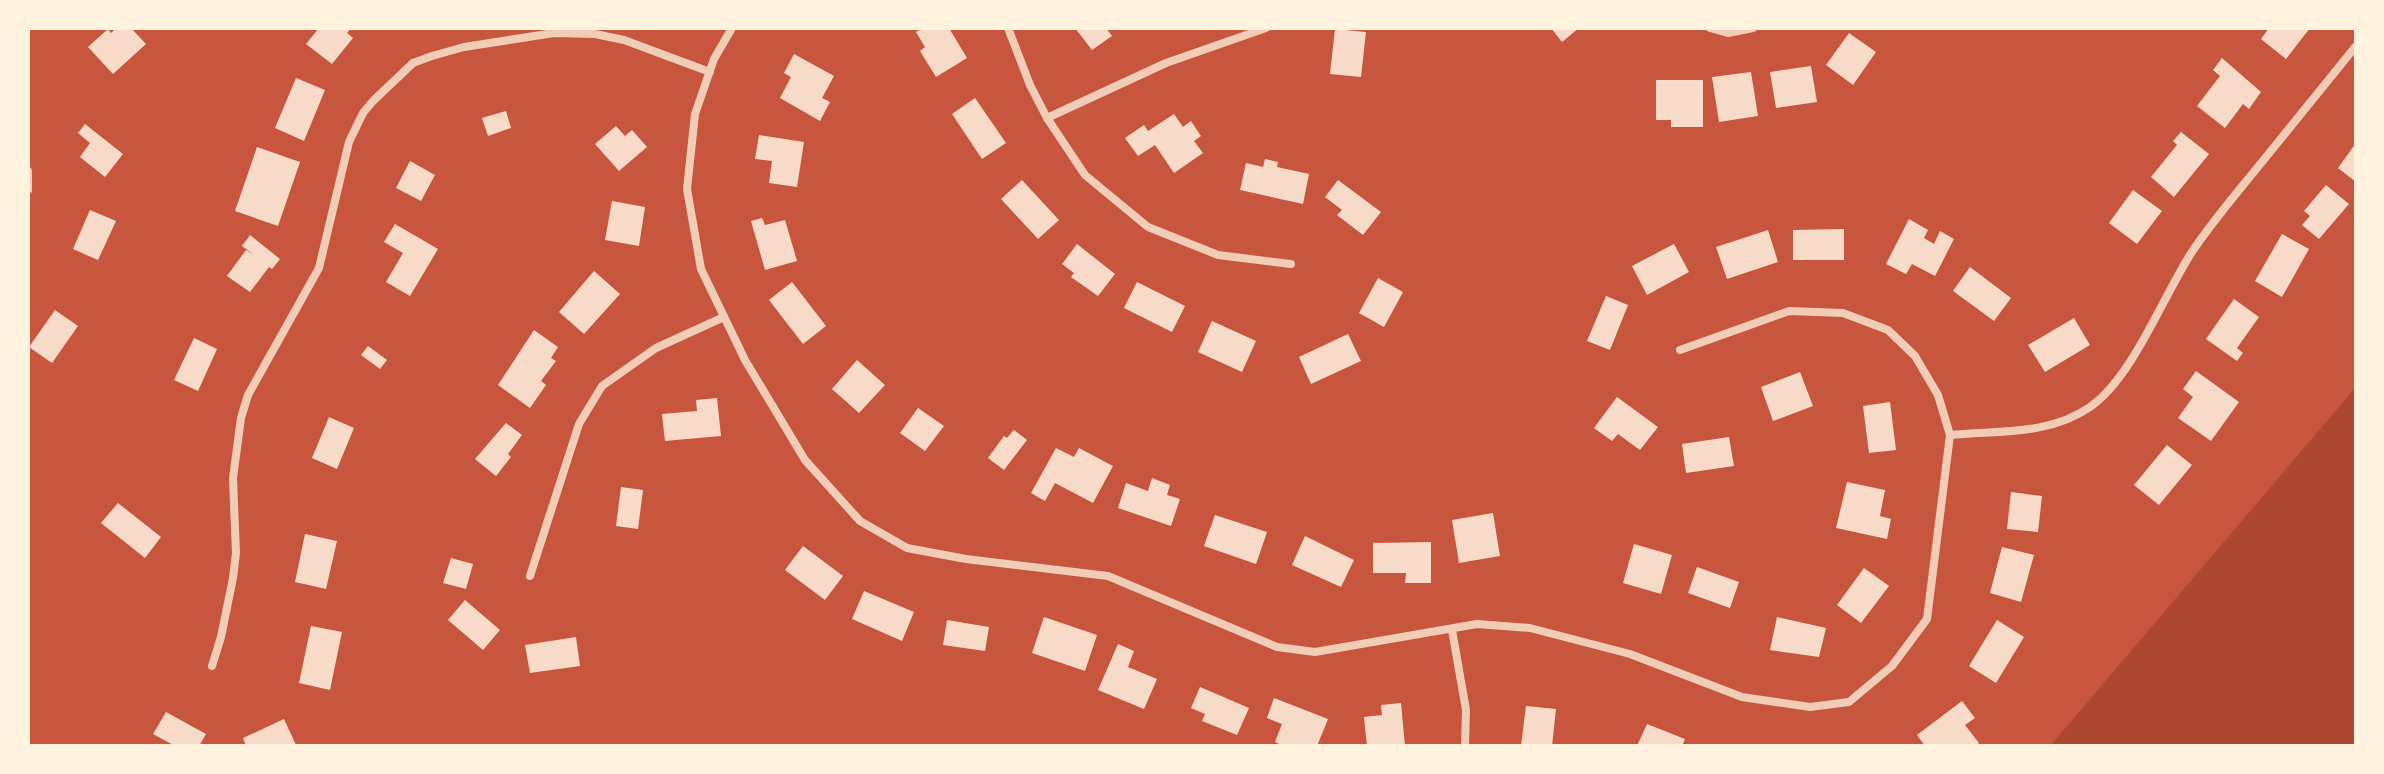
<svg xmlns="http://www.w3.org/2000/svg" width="2384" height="774" font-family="'Titillium Web',sans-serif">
	<rect width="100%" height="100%" fill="#c8553d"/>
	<polygon fill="#ae4732" points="2356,387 2356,746 2050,746"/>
	<g fill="#f7dbc8">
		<polygon points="116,28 131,28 146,44 113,74 88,47 108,29 111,33"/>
		<polygon points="319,28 351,28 347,33 353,38 332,64 306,44"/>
		<polygon points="923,28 949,28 967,58 936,77 920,51 925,47 916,32"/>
		<polygon points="1075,28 1106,28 1112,36 1092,50"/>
		<polygon points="1551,28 1579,28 1562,42"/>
		<polygon points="2269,28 2310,28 2286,59 2261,39"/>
		<polygon points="1335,29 1366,32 1361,77 1330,74"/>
		<polygon points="1849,33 1876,52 1853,85 1826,65"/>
		<polygon points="794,54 834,76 822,98 830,102 820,121 780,98 791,77 784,73"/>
		<polygon points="2222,58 2261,92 2249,109 2243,104 2225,128 2197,106 2220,76 2213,70"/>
		<polygon points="1811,66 1817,102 1776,108 1770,72"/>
		<polygon points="1751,72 1758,116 1719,122 1712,77"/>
		<polygon points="296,78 325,90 304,141 275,128"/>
		<polygon points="1656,80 1703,80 1703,127 1671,127 1671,120 1656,120"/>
		<polygon points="975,98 1006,143 982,159 952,114"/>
		<polygon points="506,111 511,128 488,136 482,118"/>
		<polygon points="1174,114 1183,127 1191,121 1201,136 1194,141 1203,153 1174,173 1155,145 1138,156 1125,138 1144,125 1148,131"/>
		<polygon points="85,124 123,154 105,177 80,157 90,143 78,133"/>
		<polygon points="616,126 625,136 632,130 647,147 619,171 595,144"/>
		<polygon points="2181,132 2209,154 2174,197 2151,177 2177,145 2173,141"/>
		<polygon points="759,135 804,142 797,187 769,183 772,161 755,159"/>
		<polygon points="2356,143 2356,182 2338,168"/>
		<polygon points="257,147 300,162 278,226 235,211"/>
		<polygon points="1265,159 1278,162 1277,167 1309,174 1303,204 1240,190 1246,163 1263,167"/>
		<polygon points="410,161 435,175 421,201 396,188"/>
		<polygon points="1022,180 1059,220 1038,239 1001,199"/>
		<polygon points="1338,180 1381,212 1363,235 1337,215 1342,210 1325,197"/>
		<polygon points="2326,185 2349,204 2319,239 2302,225 2310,216 2304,211"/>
		<polygon points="2133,190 2162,211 2137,244 2109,223"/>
		<polygon points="612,201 645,207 639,246 605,240"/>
		<polygon points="90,210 116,221 98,260 73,249"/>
		<polygon points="762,218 765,225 785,220 797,261 765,270 751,221"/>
		<polygon points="1909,219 1928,230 1924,238 1934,244 1940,231 1954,239 1935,276 1912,264 1906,274 1886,264"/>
		<polygon points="395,224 438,249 410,296 386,282 403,253 384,242"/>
		<polygon points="1844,229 1844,260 1793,260 1793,230"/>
		<polygon points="1768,230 1778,262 1727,279 1716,247"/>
		<polygon points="2282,234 2309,249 2282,297 2255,281"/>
		<polygon points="250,235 280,259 272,269 269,267 250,292 227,276 246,250 254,255 242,246"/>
		<polygon points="1077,244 1115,274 1098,296 1071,277 1074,273 1062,264"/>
		<polygon points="1674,244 1689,272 1647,295 1632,266"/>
		<polygon points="1970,267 2011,298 1994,321 1953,291"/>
		<polygon points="594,271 620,294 584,334 559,312"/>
		<polygon points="1378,278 1403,292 1384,327 1359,313"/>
		<polygon points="792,282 826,326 803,344 769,300"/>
		<polygon points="1137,282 1185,306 1172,332 1124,308"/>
		<polygon points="1606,296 1628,305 1610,350 1587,341"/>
		<polygon points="2234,299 2259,317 2237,348 2243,353 2237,361 2206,339"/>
		<polygon points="55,310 78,326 52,363 29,347"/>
		<polygon points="2074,318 2090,345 2045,372 2028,345"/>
		<polygon points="1212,321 1256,341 1242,372 1198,352"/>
		<polygon points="534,330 558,347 551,358 556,361 541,381 546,385 530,408 498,385"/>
		<polygon points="1348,334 1361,361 1311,384 1299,357"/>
		<polygon points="194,338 217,349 198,391 174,380"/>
		<polygon points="368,346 387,360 380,369 361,355"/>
		<polygon points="857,360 885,385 859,413 832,389"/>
		<polygon points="2196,371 2239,402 2211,441 2178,418 2193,397 2183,389"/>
		<polygon points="1800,372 1813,406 1773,421 1761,387"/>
		<polygon points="1617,397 1658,427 1640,450 1618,434 1612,441 1594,428"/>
		<polygon points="717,398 721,436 665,441 662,414 697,411 696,400"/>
		<polygon points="1890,402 1896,450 1869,453 1863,406"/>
		<polygon points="918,408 944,426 925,451 900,433"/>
		<polygon points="329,417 354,428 337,469 312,458"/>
		<polygon points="506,423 522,435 508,454 511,457 496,476 475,459"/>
		<polygon points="1014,430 1027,440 1004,470 988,458 1004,436 1007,438"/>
		<polygon points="1729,437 1734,466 1686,473 1682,444"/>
		<polygon points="2167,445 2192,465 2159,505 2134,485"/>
		<polygon points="1056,448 1074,457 1079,448 1113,466 1093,503 1055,483 1045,501 1031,493"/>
		<polygon points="1152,478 1170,485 1167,495 1180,499 1171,526 1118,508 1126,483 1148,491"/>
		<polygon points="1847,482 1885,490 1880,516 1891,519 1887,539 1836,528"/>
		<polygon points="621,487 643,490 638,529 616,526"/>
		<polygon points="2011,492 2042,496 2038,532 2007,529"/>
		<polygon points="118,503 161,537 145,558 101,523"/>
		<polygon points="1493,513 1500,556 1459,563 1452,520"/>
		<polygon points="1215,515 1267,532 1256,564 1204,546"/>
		<polygon points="305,534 337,541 326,589 295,582"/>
		<polygon points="1305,536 1354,560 1341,587 1292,565"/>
		<polygon points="1431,542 1431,583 1405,583 1406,573 1373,573 1373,543"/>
		<polygon points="1634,544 1672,555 1661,594 1623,583"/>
		<polygon points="803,546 843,576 825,600 785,570"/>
		<polygon points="2002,547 2034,555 2021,602 1990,593"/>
		<polygon points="451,558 473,564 466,589 443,583"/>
		<polygon points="1697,567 1739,582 1730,608 1688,593"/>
		<polygon points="1864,568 1889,586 1861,623 1837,605"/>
		<polygon points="864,591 914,612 902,641 852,619"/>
		<polygon points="465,600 500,630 483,650 448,620"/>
		<polygon points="1044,617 1097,635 1085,671 1032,653"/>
		<polygon points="1777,617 1826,628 1819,657 1770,650"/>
		<polygon points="947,620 989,627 985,651 943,645"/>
		<polygon points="1997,620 2024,637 1996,683 1969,666"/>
		<polygon points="311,626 342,632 330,690 299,683"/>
		<polygon points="576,637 580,666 530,673 525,645"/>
		<polygon points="1118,644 1134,651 1128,667 1157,679 1144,709 1098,690"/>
		<polygon points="1200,687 1249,708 1237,735 1202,721 1205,714 1191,708"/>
		<polygon points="1274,698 1328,719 1317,746 1284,746 1275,742 1282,724 1267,718"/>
		<polygon points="1962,701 1975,718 1965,725 1979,743 1975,746 1925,746 1917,735"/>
		<polygon points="1401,703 1405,746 1367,746 1364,717 1382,715 1381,705"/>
		<polygon points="1526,706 1556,709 1552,746 1521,746"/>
		<polygon points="166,712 206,734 199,746 175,746 153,734"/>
		<polygon points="284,719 296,745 246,746 243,738"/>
		<polygon points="1647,724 1685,739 1682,746 1637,746"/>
	</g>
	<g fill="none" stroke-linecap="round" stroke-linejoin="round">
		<g stroke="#f1ccb7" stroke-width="8">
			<polyline points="732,28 714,59 695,114 687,189 701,269 745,360 805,460 860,521 907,548 966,559 1108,576 1277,647 1315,652 1477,624 1530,628 1630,654 1742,697 1810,707 1849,702 1892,666 1927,619 1950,435 1938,395 1915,356 1888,330 1843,313 1789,311 1680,350"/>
			<polyline points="1008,28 1030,85 1047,118 1085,175 1148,227 1218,255 1291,264"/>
			<polyline points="1710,28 1728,33 1753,28"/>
			<polyline points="1047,118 1166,63 1266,28"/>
			<polyline points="28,171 28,190"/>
			<path d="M1950,435C1998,430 2048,436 2090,407C2132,378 2162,299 2190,255C2208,227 2231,200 2253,173C2287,131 2322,88 2356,46"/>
			<polyline points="530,576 579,424 602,386 656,348 724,317"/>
			<polyline points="1452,630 1466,710 1465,746"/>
			<polyline points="212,666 221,637 233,578 236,553 233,478 241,418 248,395 319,268 349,142 363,113 373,101 413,63 432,56 464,47 554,33 595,34 624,40 710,72"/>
		</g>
	</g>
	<rect width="2384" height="774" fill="none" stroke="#fff3e0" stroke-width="60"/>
</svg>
